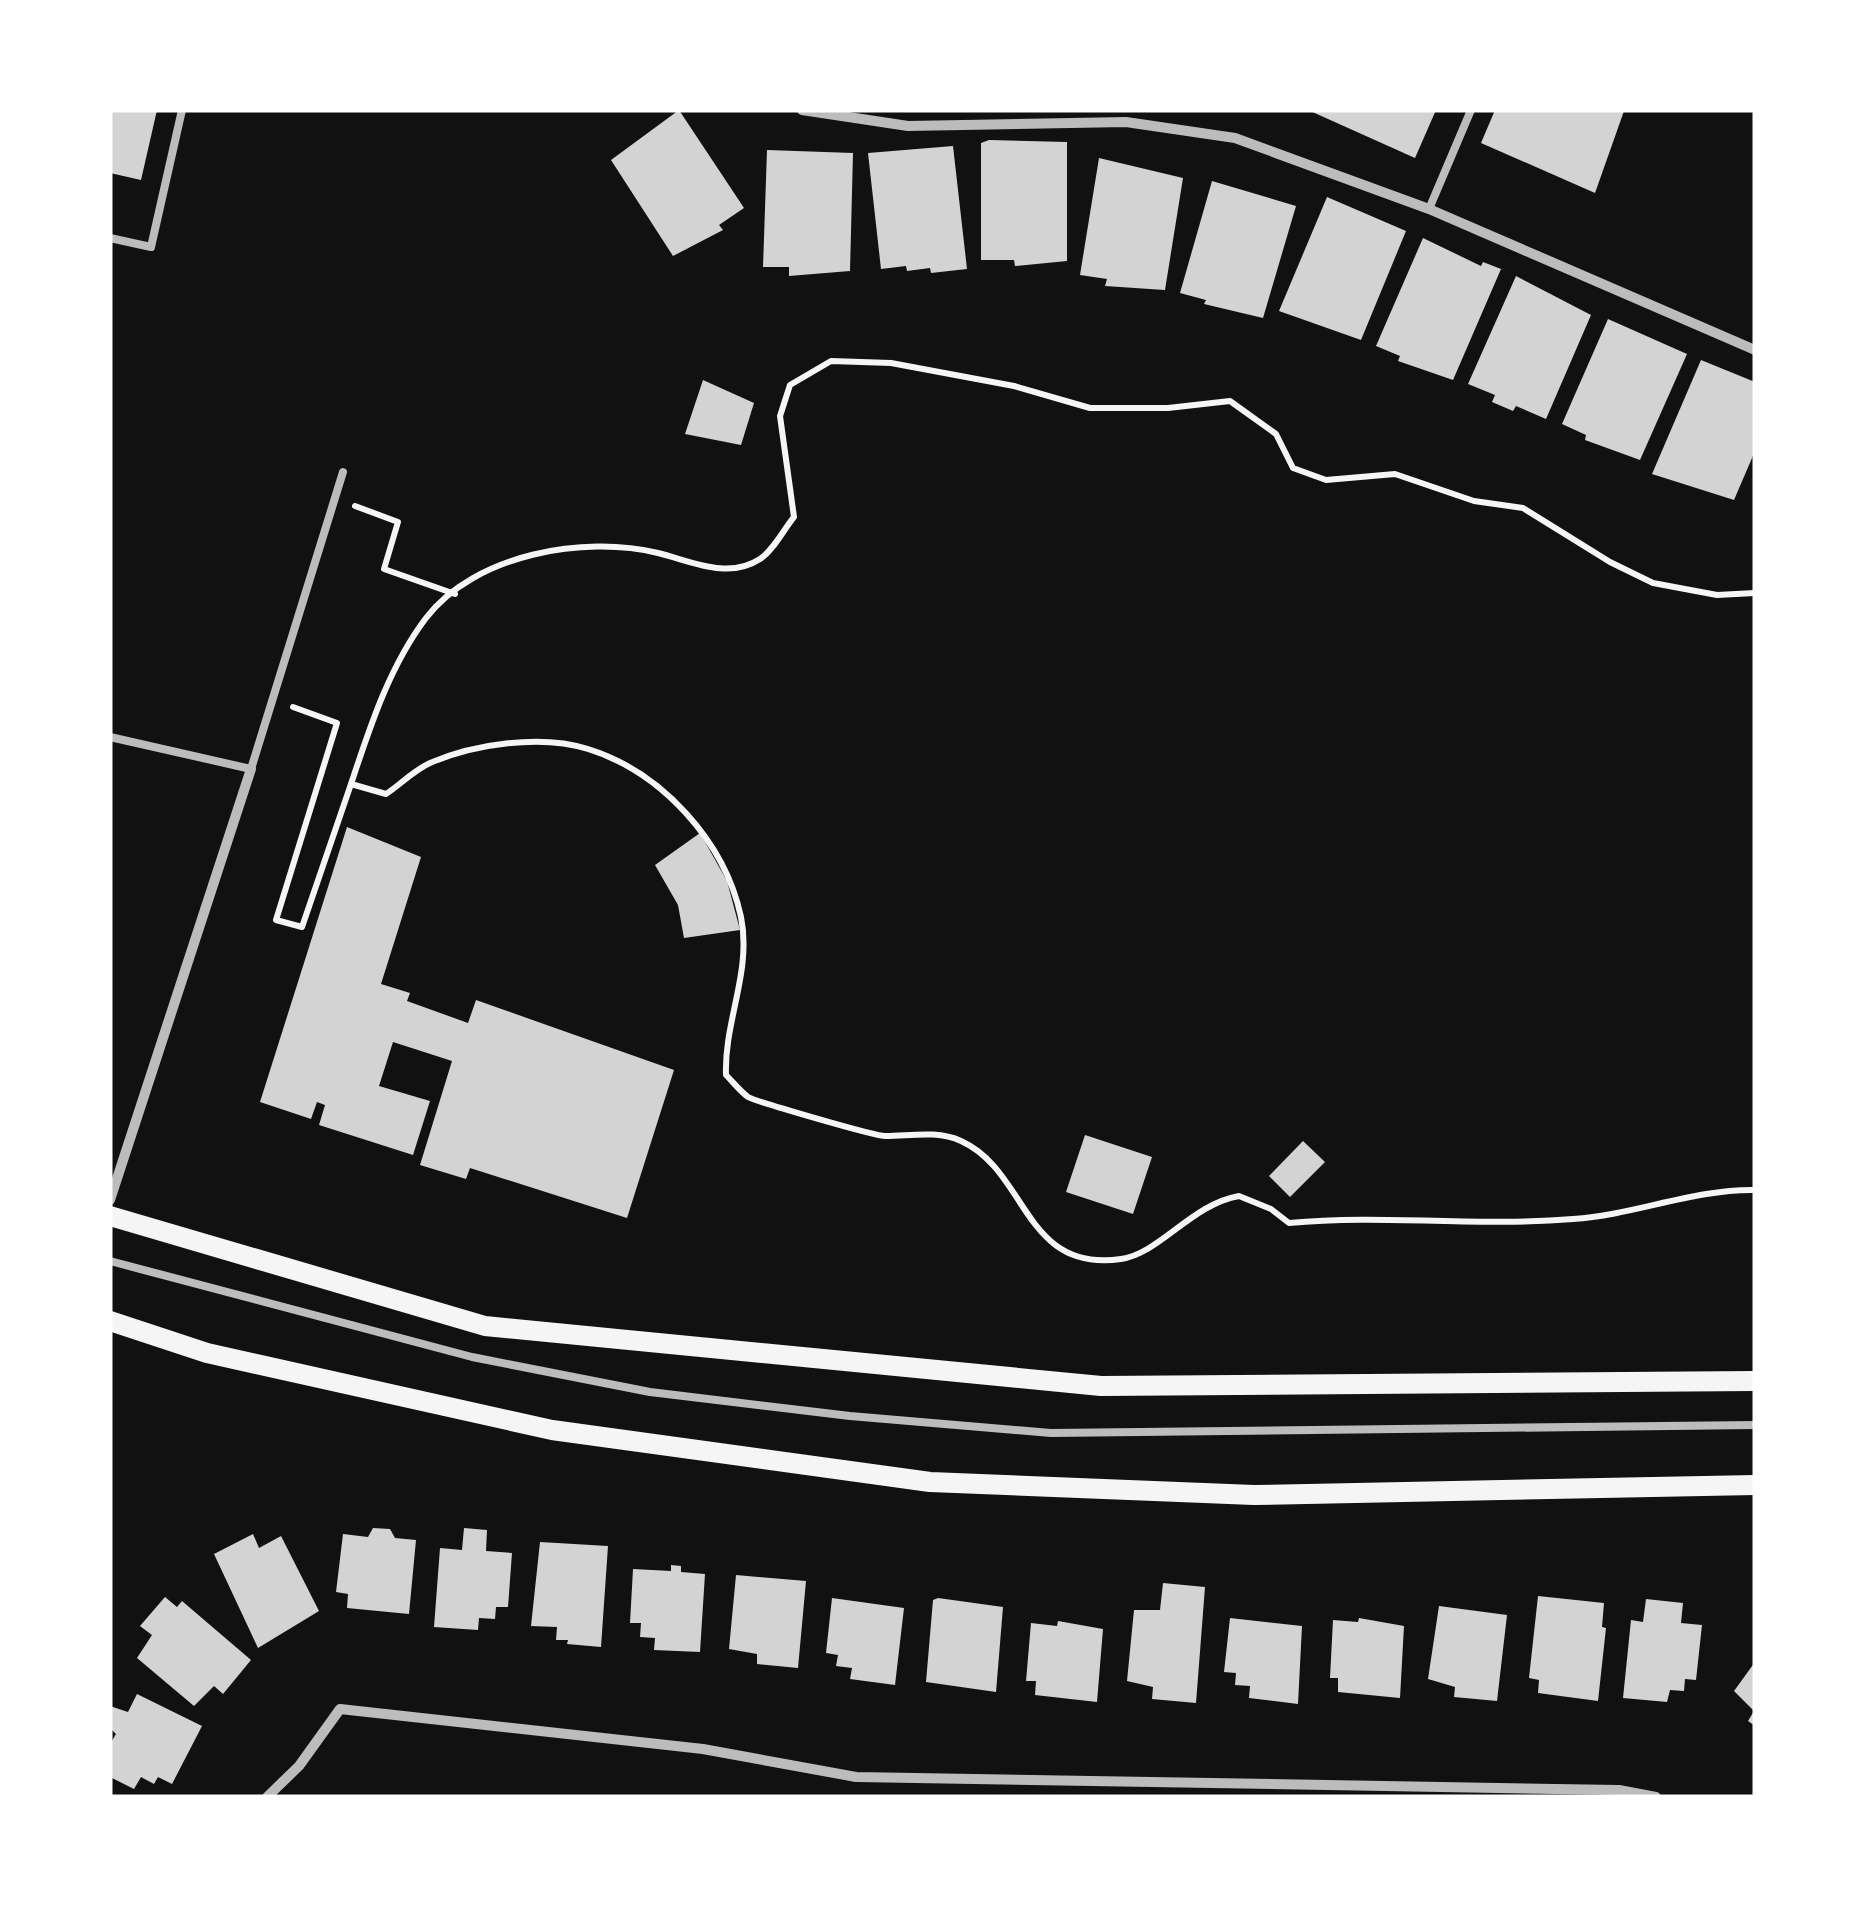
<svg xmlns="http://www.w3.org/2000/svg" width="1865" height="1907" font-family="'PT Sans',sans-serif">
	<rect width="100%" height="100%" fill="#111"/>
	<g fill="#d3d3d3">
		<polygon points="110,110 157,110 141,180 110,173"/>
		<polygon points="679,110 744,208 719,225 723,230 673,256 611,160"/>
		<polygon points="1308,110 1436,110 1415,158"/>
		<polygon points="1495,110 1624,111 1595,193 1481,143"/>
		<polygon points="989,140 1067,142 1067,261 1015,266 1014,260 981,260 981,143"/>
		<polygon points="953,146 967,269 931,273 930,268 907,271 906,266 881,269 868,153"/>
		<polygon points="767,150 853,153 850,271 789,276 789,267 763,267"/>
		<polygon points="1099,158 1183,178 1165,290 1105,286 1107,279 1080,275"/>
		<polygon points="1212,181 1296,206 1263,318 1204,304 1206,300 1180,293"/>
		<polygon points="1327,197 1406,231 1361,340 1279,311"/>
		<polygon points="1423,238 1481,266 1483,262 1501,269 1453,380 1398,361 1400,356 1376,346"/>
		<polygon points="1516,276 1591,315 1546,419 1516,406 1513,411 1492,402 1495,395 1468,384"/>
		<polygon points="1608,319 1687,354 1640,460 1585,440 1586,435 1562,424"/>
		<polygon points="1701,360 1755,382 1755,451 1734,500 1652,474"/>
		<polygon points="703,380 754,403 741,445 685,434"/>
		<polygon points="347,827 421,857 381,984 410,993 407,1001 468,1023 476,1000 674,1070 627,1218 470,1168 466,1179 420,1165 452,1061 393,1042 379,1086 430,1101 413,1155 319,1125 325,1105 317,1102 311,1119 260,1102"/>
		<polygon points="700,833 727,881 740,930 684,938 678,905 655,865"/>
		<polygon points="1085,1135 1152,1157 1133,1214 1066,1192"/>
		<polygon points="1303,1141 1325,1162 1290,1197 1269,1176"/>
		<polygon points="373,1528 390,1529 395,1538 416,1540 409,1614 347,1608 348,1594 336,1592 343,1534 368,1537"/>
		<polygon points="464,1528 487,1530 486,1551 512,1553 508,1607 496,1607 495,1619 479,1618 478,1630 434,1627 440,1548 462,1550"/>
		<polygon points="253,1534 259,1548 281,1536 319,1611 258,1648 214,1554"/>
		<polygon points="540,1542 608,1546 601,1647 567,1644 568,1640 556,1640 557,1627 531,1626"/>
		<polygon points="671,1565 681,1566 681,1572 705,1574 700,1652 654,1650 655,1638 640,1637 641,1623 630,1623 633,1569 671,1571"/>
		<polygon points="736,1575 806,1581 798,1668 757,1664 757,1654 729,1649"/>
		<polygon points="1163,1583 1205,1587 1196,1703 1152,1699 1153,1687 1127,1681 1134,1610 1160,1610"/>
		<polygon points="1538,1596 1604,1603 1602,1627 1606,1628 1598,1701 1538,1693 1539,1680 1529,1678"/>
		<polygon points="165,1597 177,1607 182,1601 251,1660 223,1694 214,1686 194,1706 137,1658 152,1635 140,1626"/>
		<polygon points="832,1598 904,1608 895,1685 850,1679 852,1668 836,1666 838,1655 826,1653"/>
		<polygon points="938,1598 1003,1607 996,1692 926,1682 933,1600"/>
		<polygon points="1646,1599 1683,1603 1681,1623 1702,1625 1696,1680 1685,1679 1684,1691 1670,1690 1667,1702 1623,1698 1631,1620 1643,1622"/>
		<polygon points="1439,1606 1507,1615 1497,1701 1454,1697 1455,1687 1428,1679"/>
		<polygon points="1230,1618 1302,1626 1298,1704 1249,1698 1250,1686 1235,1685 1236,1673 1224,1672"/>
		<polygon points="1359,1618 1404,1626 1400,1698 1338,1692 1338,1678 1330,1678 1333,1620 1358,1622"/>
		<polygon points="1058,1621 1103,1629 1097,1702 1035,1695 1036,1681 1026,1681 1031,1623 1057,1626"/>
		<polygon points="1755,1662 1755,1726 1748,1721 1754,1711 1734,1691"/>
		<polygon points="137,1694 202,1726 172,1784 158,1777 154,1784 141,1777 134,1789 110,1777 110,1744 116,1734 110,1728 110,1706 128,1712"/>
	</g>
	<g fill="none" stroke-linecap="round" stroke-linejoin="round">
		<g stroke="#f5f5f5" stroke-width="6">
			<polyline points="355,506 398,522 384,569 455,594"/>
			<path d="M1755,593L1717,595L1653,583L1610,562L1523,508L1474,501L1395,474L1326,480L1293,468L1276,434L1230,401L1168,408H1090L1014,386L891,363L831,361L790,385L780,416L794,517C784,529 773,551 760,559C728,580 691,561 658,553C584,535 475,554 426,618C389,667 370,727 351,784L386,794C400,785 414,770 430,763C474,744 541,734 588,749C662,772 725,842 741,917C752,972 724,1021 726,1075C733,1082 740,1091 748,1097C755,1101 877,1137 886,1136C910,1136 937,1130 961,1141C1028,1171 1023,1273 1121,1259C1159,1254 1192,1204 1239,1196L1271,1209L1289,1223C1383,1214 1479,1227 1573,1219C1635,1215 1693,1189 1755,1190"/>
			<polyline points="293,707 337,723 276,920 302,927 351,784"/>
		</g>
		<g stroke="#bcbcbc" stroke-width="8">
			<polyline points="1429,209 1471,110"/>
			<polyline points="110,238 151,247 182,110"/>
			<polyline points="110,737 251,769 343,472"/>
			<polyline points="110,1261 472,1357 650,1392 850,1416 1051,1433 1755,1425"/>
		</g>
		<g stroke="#bcbcbc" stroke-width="10">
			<polyline points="802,110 908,126 1126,122 1235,138 1429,209 1755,350"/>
			<polyline points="110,1200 251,769"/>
			<polyline points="267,1797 299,1766 340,1709 703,1749 856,1777 1619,1790 1656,1797"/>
		</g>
		<g stroke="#f5f5f5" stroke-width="20">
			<polyline points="110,1216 485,1326 1101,1386 1755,1381"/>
			<polyline points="110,1321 207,1353 552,1430 930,1482 1254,1495 1755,1485"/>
		</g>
	</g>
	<rect width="1865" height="1907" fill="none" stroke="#ffffff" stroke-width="225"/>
</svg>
